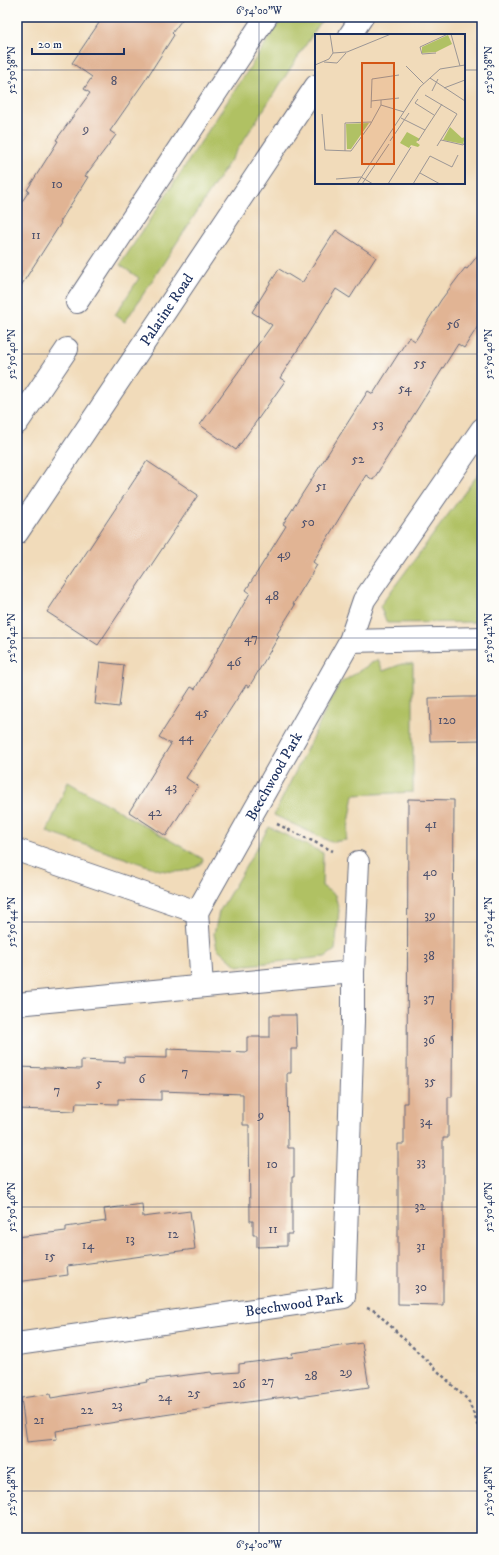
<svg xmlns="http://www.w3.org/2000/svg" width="499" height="1555" font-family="'IM FELL DW Pica',serif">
	<rect width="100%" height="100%" fill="#fdfcf7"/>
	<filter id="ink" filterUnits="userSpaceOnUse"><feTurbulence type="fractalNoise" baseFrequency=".025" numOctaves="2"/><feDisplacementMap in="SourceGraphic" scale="8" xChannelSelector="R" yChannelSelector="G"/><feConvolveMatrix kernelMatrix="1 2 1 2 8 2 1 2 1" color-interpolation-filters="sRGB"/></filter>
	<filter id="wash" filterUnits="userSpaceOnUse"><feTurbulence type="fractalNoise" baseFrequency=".012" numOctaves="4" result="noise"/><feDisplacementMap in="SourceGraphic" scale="16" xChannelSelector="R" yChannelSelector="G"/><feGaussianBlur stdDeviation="0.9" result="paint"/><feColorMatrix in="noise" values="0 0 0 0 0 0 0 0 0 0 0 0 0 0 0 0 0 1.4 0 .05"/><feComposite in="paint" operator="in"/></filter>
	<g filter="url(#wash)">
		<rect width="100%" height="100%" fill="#f1dbba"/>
		<polygon fill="#f7d0ce" points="482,1443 482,1485 473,1445"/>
		<g fill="#b0c164" stroke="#667861">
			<polygon points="283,17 324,17 125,322 115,315 139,278 120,265"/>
			<polygon points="482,469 482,622 387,623 380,606"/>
			<polygon points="378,659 383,671 402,664 413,664 413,792 354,795 346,840 331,842 274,815 339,684"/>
			<path d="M68,782L203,859L202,863C185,873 179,873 160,870L47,832Z"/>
			<polygon points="269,827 323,853 322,886 335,895 339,910 335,950 325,957 237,966 217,948 214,934 219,912"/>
		</g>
		<g id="blocks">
			<g fill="#e1b494">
				<polygon points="103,17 184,17 172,33 174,35 146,79 110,131 116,135 85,176 88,177 60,222 61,223 17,292 17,209 29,191 27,190 58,141 56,140 90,93 84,89 92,77 72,63"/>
				<polygon points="336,230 376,257 350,298 336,289 280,378 285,381 236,450 200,425 272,325 252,312 279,269 302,283"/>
				<polygon points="482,250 482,320 464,348 458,344 373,480 366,475 346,507 313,562 317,565 293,604 295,605 277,634 279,636 249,687 246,685 186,778 198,786 166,836 129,812 171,744 159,737 191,687 195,689 250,593 246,590 286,526 283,524 368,391 373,394 409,337 415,341 441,300 465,268 467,269"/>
				<polygon points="147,461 198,495 98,645 47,612"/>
				<polygon points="100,662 124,665 119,707 95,704"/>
				<polygon points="464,697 482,697 482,740 430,741 429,698"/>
				<polygon points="408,799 454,800 452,1097 448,1097 448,1138 443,1138 443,1305 398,1304 398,1144 404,1144 404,1103 407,1103"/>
				<polygon points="270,1015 296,1015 297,1049 291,1049 291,1073 287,1073 288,1148 294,1148 294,1177 292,1177 292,1234 287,1234 287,1246 257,1247 257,1235 253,1235 253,1221 250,1221 249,1125 243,1125 243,1094 161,1091 161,1100 118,1099 118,1104 76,1103 75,1111 17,1109 17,1067 81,1069 81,1060 124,1062 124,1057 167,1058 167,1049 247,1052 247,1037 270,1037"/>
				<polygon points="142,1204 143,1217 190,1211 195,1249 67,1266 68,1275 17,1282 17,1237 66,1231 66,1227 106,1221 104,1209"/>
				<polygon points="362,1343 369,1387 299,1397 299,1395 211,1407 211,1408 56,1431 57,1439 27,1442 21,1398 50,1394 51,1398 148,1382 147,1380 211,1372 212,1374 239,1372 239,1364 293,1357 292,1353"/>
			</g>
		</g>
	</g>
	<g filter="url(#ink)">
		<use href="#blocks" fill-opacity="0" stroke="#666b7e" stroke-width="1"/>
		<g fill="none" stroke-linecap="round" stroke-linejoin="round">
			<g stroke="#666b7e" stroke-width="24">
				<g id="minor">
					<polyline points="350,35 362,17"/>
					<polyline points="77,302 266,17"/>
					<polyline points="17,423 67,349"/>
					<path id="s1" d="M17,533L316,86"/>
					<polyline points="350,641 482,638"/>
					<polyline points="17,850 197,912 202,986"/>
					<path id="s2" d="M197,912L350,641L364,600L482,429"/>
					<polyline points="17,1004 353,972"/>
					<path id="s3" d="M17,1344L344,1297L353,1021V972L358,862"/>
				</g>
			</g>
			<g stroke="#666b7e" stroke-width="2.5" stroke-dasharray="3 3" stroke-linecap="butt">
				<polyline points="277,824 333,851"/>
				<polyline points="367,1308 375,1311 468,1400 482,1434"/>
			</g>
			<use href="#minor" stroke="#fff" stroke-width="22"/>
		</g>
	</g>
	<path fill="none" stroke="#1b2f5e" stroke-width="1" stroke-opacity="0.45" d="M259,17V1538M17,70H316M464,70H482M17,354H482M17,638H482M17,922H482M17,1207H482M17,1491H482"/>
	<g text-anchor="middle" stroke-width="3.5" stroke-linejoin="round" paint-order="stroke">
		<g font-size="13" fill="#4c506c">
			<text x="114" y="85">8</text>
			<text x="86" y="133">9</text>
			<text x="57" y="188">10</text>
			<text x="36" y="239">11</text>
			<text x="453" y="328">56</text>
			<text x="420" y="367">55</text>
			<text x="405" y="392">54</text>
			<text x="378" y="428">53</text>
			<text x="358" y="463">52</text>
			<text x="321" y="490">51</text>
			<text x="308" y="526">50</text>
			<text x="284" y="558">49</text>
			<text x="272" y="600">48</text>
			<text x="251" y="642">47</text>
			<text x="234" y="666">46</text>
			<text x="202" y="716">45</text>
			<text x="447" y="724">120</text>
			<text x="186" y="741">44</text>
			<text x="171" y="791">43</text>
			<text x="155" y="816">42</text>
			<text x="431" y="828">41</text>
			<text x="430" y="876">40</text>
			<text x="430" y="919">39</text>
			<text x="429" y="960">38</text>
			<text x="429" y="1002">37</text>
			<text x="429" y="1044">36</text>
			<text x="185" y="1076">7</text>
			<text x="142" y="1083">6</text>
			<text x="430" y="1085">35</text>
			<text x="99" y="1087">5</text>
			<text x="57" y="1094">7</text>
			<text x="261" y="1119">9</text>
			<text x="426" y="1125">34</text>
			<text x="421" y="1166">33</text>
			<text x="272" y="1168">10</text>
			<text x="420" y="1210">32</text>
			<text x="273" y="1233">11</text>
			<text x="173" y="1238">12</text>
			<text x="130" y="1243">13</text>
			<text x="88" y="1249">14</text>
			<text x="421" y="1250">31</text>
			<text x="50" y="1260">15</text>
			<text x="421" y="1291">30</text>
			<text x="346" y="1376">29</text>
			<text x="311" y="1380">28</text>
			<text x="268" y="1385">27</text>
			<text x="239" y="1388">26</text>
			<text x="194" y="1397">25</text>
			<text x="165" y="1401">24</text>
			<text x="117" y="1409">23</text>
			<text x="87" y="1414">22</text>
			<text x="39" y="1424">21</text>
		</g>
		<g font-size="15" fill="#1b2f5e" stroke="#fdfcf7">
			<text dy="5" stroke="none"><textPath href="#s1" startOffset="269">Palatine Road</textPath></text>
			<text dy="5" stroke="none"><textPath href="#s2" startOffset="156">Beechwood Park</textPath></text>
			<text dy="5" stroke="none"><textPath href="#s3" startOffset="280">Beechwood Park</textPath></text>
		</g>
	</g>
	<g transform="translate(315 34)">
		<rect width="150" height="150" fill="#f1dbba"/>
		<path d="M133,1L137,10L121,18L107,19V13ZM54,89L36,115H32L31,90ZM135,93L147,104L150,103L148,110L128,106ZM92,98L105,105L101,108L105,111L103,113L96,111L94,114L85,109Z" fill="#b0c164"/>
		<path fill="none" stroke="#9b9695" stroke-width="1" d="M15,0L18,19M136,0L145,32M121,19L107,20L105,13L133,0M9,28L22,29L31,19M0,31L14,25L18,19L32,18L76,0M91,32L109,50M115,44L150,67M129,54L150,46M117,57L123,45M110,61L142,80L122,112M103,65L100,69L119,81M66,66V71L89,78M56,67L84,64M56,74L57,45L84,41M7,80L10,116L36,117L55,91L66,71M86,84L110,96L127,70M126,106L148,111L150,108M75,107L94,79M103,107L110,96M30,117V89L56,88M105,139L125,150M21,145L46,143L58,150M42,150L105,53L125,35L150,31M47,150L74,110M73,150L96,113M98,150L115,122L137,133L143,121"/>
		<path fill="#d45514" fill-opacity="0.15" stroke="#d45514" stroke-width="2" d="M47,29H79V130H47Z"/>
		<rect width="150" height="150" fill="none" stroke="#1b2f5e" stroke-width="2"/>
	</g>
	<rect width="499" height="1555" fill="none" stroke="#fdfcf7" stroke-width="44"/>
	<path d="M32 48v6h92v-6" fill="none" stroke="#1b2f5e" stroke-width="2"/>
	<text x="38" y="48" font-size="12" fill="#1b2f5e" stroke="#fdfcf7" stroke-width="3" paint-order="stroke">20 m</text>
	<rect x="22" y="22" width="455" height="1511" fill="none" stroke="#1b2f5e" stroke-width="1.5"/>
	<g font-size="10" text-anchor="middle" fill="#1b2f5e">
		<text x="259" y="14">6°54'00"W</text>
		<text transform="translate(488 70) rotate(-90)" y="4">52°50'38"N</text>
		<text transform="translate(11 70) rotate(-90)" y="4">52°50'38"N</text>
		<text transform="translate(488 354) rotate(-90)" y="4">52°50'40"N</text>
		<text transform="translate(11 354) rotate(-90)" y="4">52°50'40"N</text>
		<text transform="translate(488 638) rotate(-90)" y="4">52°50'42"N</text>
		<text transform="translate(11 638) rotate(-90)" y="4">52°50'42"N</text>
		<text transform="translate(488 922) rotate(-90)" y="4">52°50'44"N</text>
		<text transform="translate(11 922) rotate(-90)" y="4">52°50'44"N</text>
		<text transform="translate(488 1207) rotate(-90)" y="4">52°50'46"N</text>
		<text transform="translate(11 1207) rotate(-90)" y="4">52°50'46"N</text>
		<text transform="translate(488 1491) rotate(-90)" y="4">52°50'48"N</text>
		<text transform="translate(11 1491) rotate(-90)" y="4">52°50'48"N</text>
		<text x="259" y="1548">6°54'00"W</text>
	</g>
</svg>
